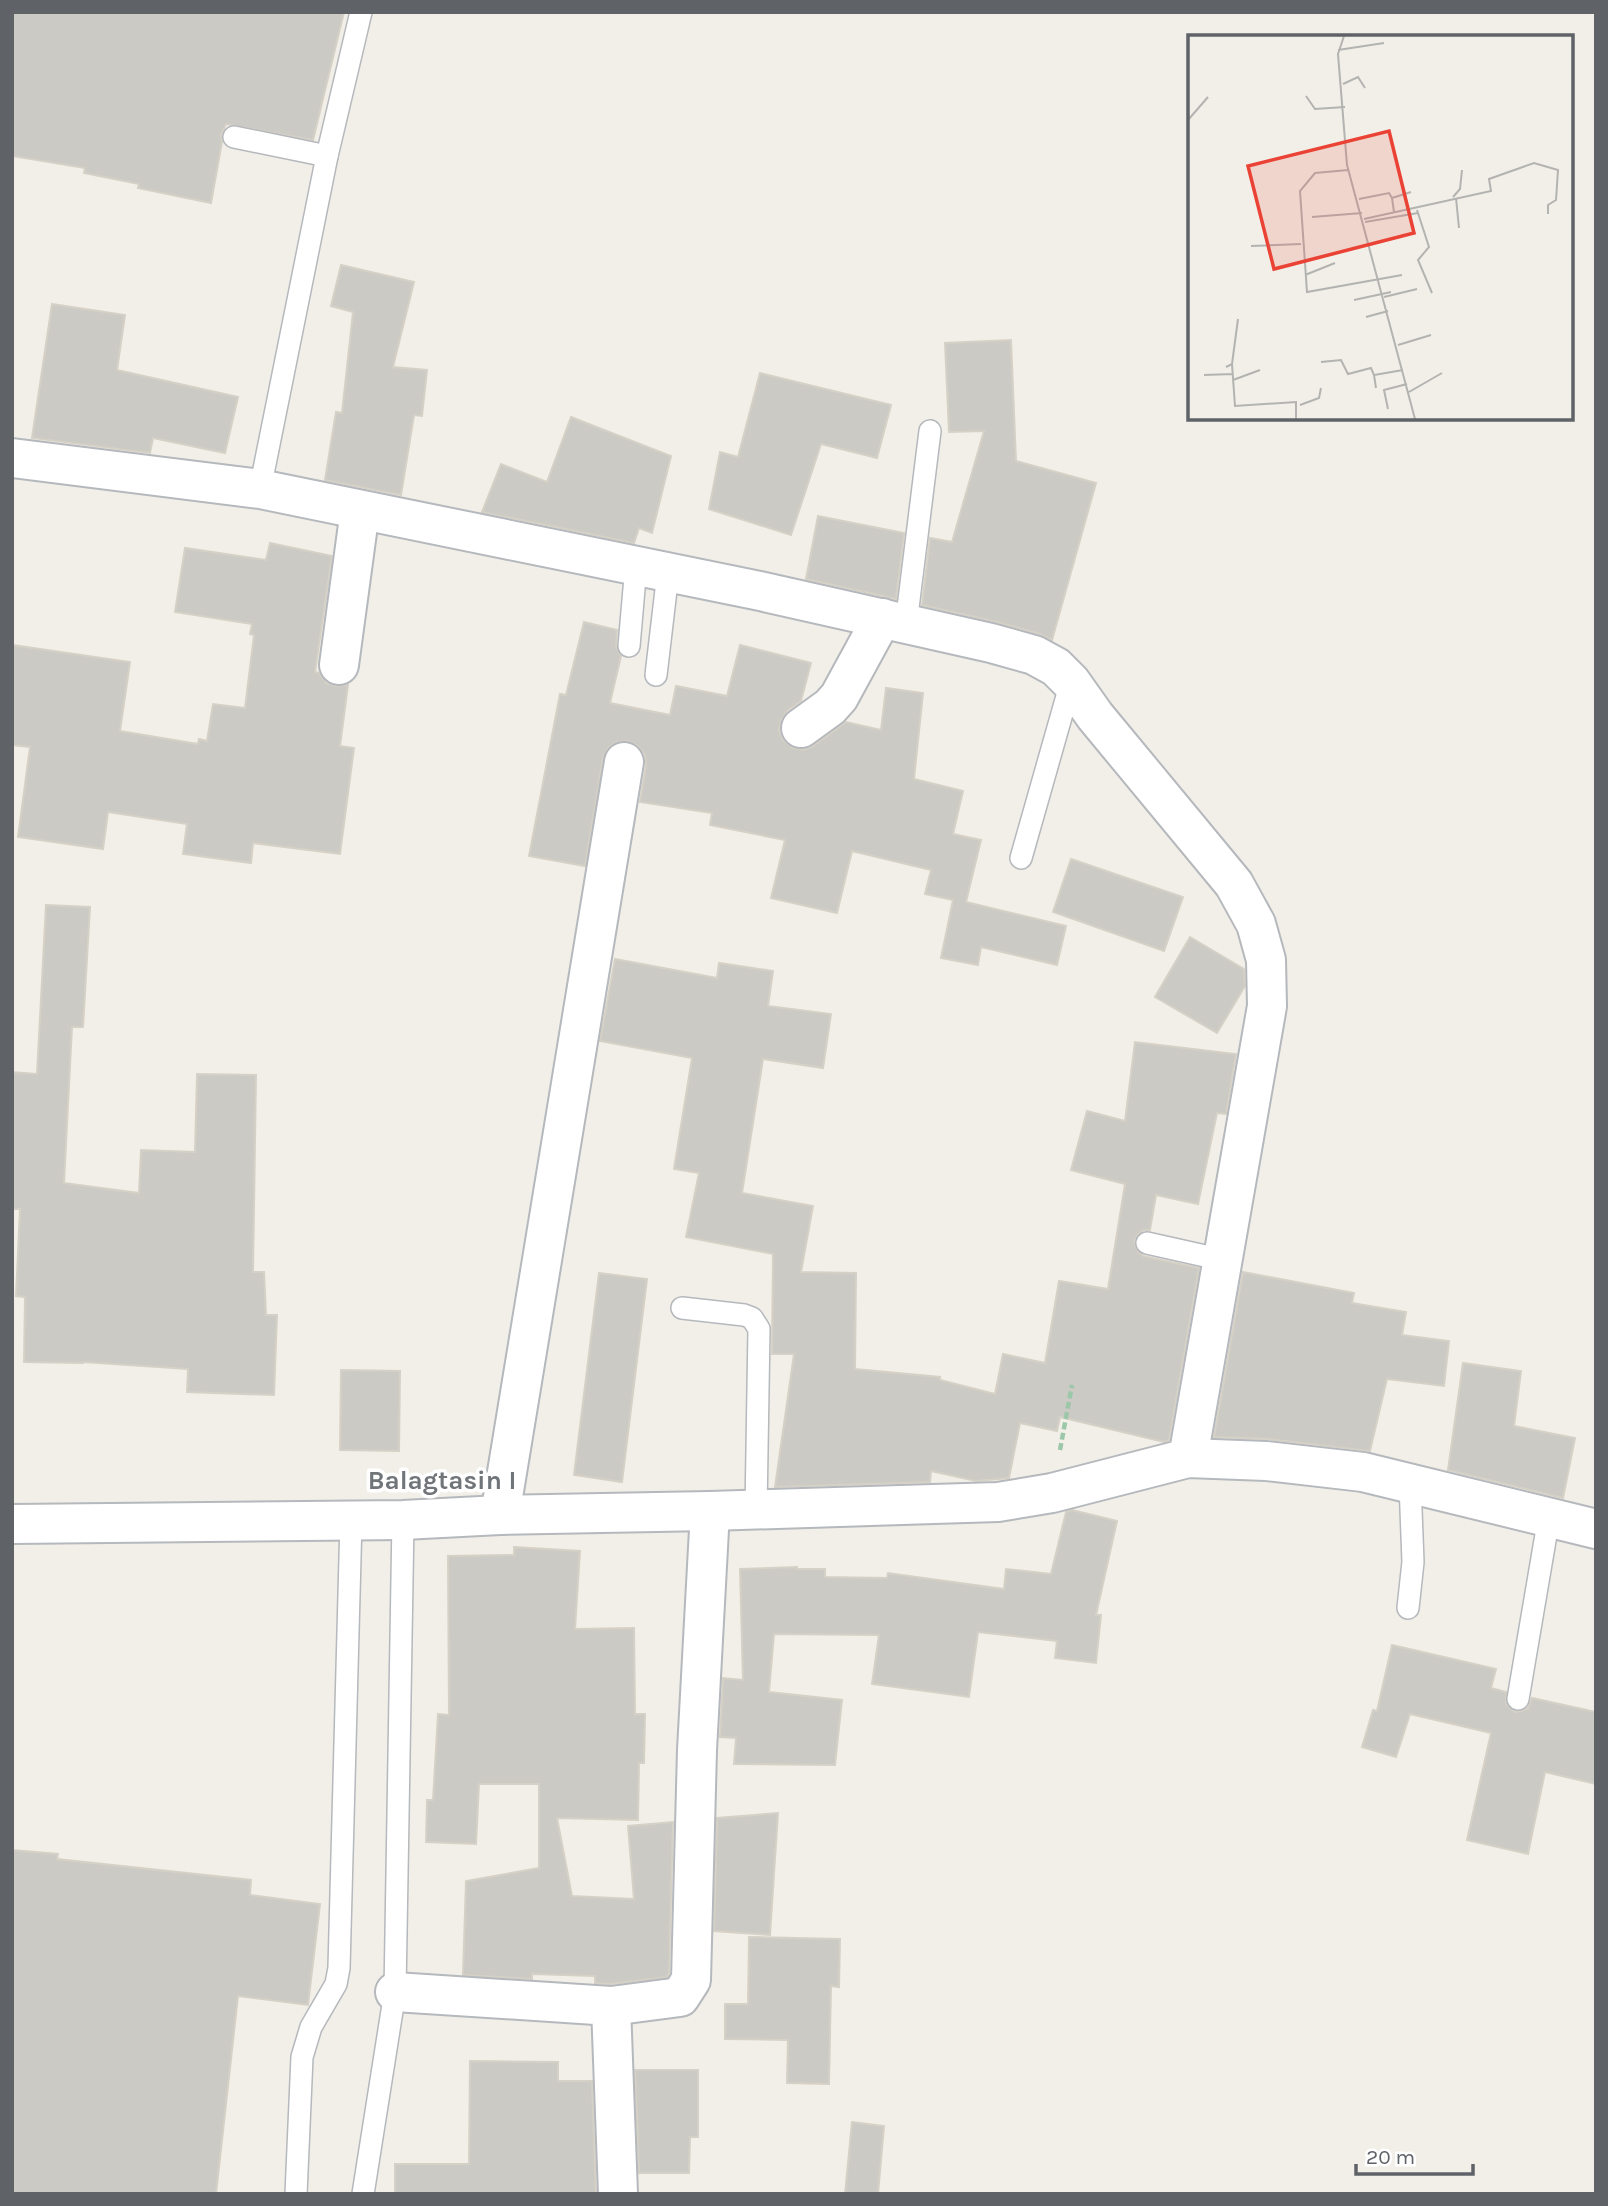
<svg xmlns="http://www.w3.org/2000/svg" width="1608" height="2206" font-family="Karla,sans-serif">
	<rect width="100%" height="100%" fill="#f1efe8"/>
	<g fill="#cccac5" stroke="#d6d1c6" stroke-width="2">
		<polygon points="12,12 344,12 313,140 226,124 221,135 222,142 211,203 138,188 139,184 84,173 85,168 12,156"/>
		<polygon points="341,265 414,282 393,367 427,370 422,416 414,415 401,495 325,480 336,412 342,413 353,312 331,306"/>
		<polygon points="52,304 125,315 117,370 238,397 225,453 153,438 150,453 32,438"/>
		<polygon points="1011,340 1016,461 1096,483 1052,640 1040,634 997,622 922,605 930,538 952,542 984,431 949,432 945,343"/>
		<polygon points="760,373 891,405 877,458 821,444 791,535 709,509 720,452 738,457"/>
		<polygon points="571,417 671,456 652,533 639,528 634,543 482,512 501,464 547,482"/>
		<polygon points="818,516 904,533 896,599 806,579"/>
		<polygon points="270,543 332,556 315,672 319,673 326,683 335,686 348,685 340,746 354,748 340,854 253,843 251,863 183,854 187,824 108,812 103,849 18,837 30,747 12,745 12,645 130,662 120,731 198,744 199,739 207,741 213,704 245,708 254,635 250,634 252,624 175,612 185,548 266,560"/>
		<polygon points="584,622 617,630 616,646 621,656 610,703 670,715 676,686 727,696 740,645 811,663 801,701 788,710 781,720 779,730 783,740 793,748 803,750 813,746 846,722 881,730 886,688 923,693 914,779 963,791 953,834 981,840 966,902 1066,926 1057,965 981,947 978,965 941,958 953,900 925,894 931,870 852,851 837,913 771,898 785,840 710,825 712,813 640,802 646,766 645,755 638,746 628,741 616,742 608,748 603,758 585,866 529,856 560,694 566,695"/>
		<polygon points="1071,859 1183,897 1164,951 1053,912"/>
		<polygon points="46,905 90,907 83,1027 72,1027 64,1183 139,1193 141,1150 195,1152 197,1074 256,1075 253,1272 264,1272 266,1315 277,1315 274,1395 187,1392 188,1369 83,1362 83,1363 24,1362 25,1297 16,1296 20,1209 12,1209 12,1072 37,1074"/>
		<polygon points="1190,937 1244,969 1245,986 1217,1033 1155,997"/>
		<polygon points="615,959 717,978 719,963 773,971 768,1006 831,1014 823,1068 763,1059 742,1193 813,1206 801,1272 856,1273 855,1369 940,1377 940,1380 995,1394 1003,1354 1045,1363 1059,1281 1108,1289 1125,1184 1071,1170 1087,1111 1125,1121 1135,1042 1236,1054 1226,1114 1217,1113 1198,1204 1156,1195 1150,1230 1144,1230 1138,1234 1134,1241 1138,1252 1143,1256 1199,1268 1169,1440 1164,1442 1060,1417 1057,1431 1020,1423 1009,1478 976,1481 931,1471 930,1482 775,1487 794,1354 772,1354 773,1254 686,1237 699,1173 674,1169 692,1058 600,1041"/>
		<polygon points="1243,1272 1354,1293 1352,1303 1406,1312 1402,1335 1449,1341 1444,1386 1387,1379 1370,1451 1268,1439 1214,1437"/>
		<polygon points="599,1273 647,1279 622,1482 574,1475"/>
		<polygon points="1463,1363 1521,1371 1514,1426 1575,1438 1563,1498 1448,1470"/>
		<polygon points="341,1370 400,1371 399,1451 340,1450"/>
		<polygon points="1072,1510 1117,1521 1096,1615 1101,1615 1096,1663 1055,1658 1057,1641 978,1632 969,1697 872,1684 879,1635 774,1634 769,1692 842,1700 835,1765 734,1764 736,1738 720,1737 723,1678 743,1680 740,1569 797,1567 797,1569 825,1569 825,1577 887,1578 888,1573 1004,1589 1006,1569 1051,1574 1066,1512"/>
		<polygon points="514,1547 580,1551 575,1629 634,1628 635,1714 645,1714 644,1763 639,1763 638,1820 557,1818 572,1896 634,1899 628,1826 673,1822 669,1973 667,1977 610,1984 595,1983 595,1976 532,1974 532,1979 463,1975 466,1881 539,1868 539,1784 479,1784 476,1844 426,1842 427,1800 433,1800 438,1714 449,1715 448,1556 514,1555"/>
		<polygon points="1392,1645 1496,1669 1491,1688 1506,1692 1506,1704 1515,1712 1522,1711 1528,1708 1532,1698 1596,1712 1596,1784 1545,1772 1528,1854 1467,1840 1491,1733 1410,1714 1396,1757 1362,1747 1373,1710 1377,1711"/>
		<polygon points="778,1813 770,1935 714,1931 717,1818"/>
		<polygon points="12,1850 58,1854 57,1859 251,1880 250,1895 320,1904 308,2005 238,1996 216,2194 12,2194"/>
		<polygon points="749,1937 840,1939 839,1987 831,1986 829,2084 787,2083 788,2040 725,2039 725,2004 748,2004"/>
		<polygon points="470,2061 558,2062 558,2081 592,2081 596,2194 395,2194 395,2164 469,2164"/>
		<polygon points="635,2070 698,2070 698,2137 690,2137 689,2173 639,2173"/>
		<polygon points="852,2122 884,2126 878,2194 845,2194"/>
	</g>
	<g fill="none" stroke-linecap="round" stroke-linejoin="round">
		<g stroke="#b5b8bc" stroke-width="24">
			<g id="service">
				<polyline points="234,137 327,156"/>
				<polyline points="260,489 327,156 361,12"/>
				<polyline points="906,624 930,431"/>
				<polyline points="629,646 636,566"/>
				<polyline points="656,675 668,573"/>
				<polyline points="1021,858 1071,682"/>
				<polyline points="1147,1243 1223,1260"/>
				<polyline points="682,1308 744,1315 752,1318 759,1329 756,1510"/>
				<polyline points="1408,1608 1413,1562 1410,1483"/>
				<polyline points="1518,1699 1549,1517"/>
				<polyline points="296,2194 302,2057 311,2027 336,1984 339,1968 351,1520"/>
				<polyline points="363,2194 395,1992 403,1520"/>
			</g>
		</g>
		<g stroke="#b5b8bc" stroke-width="42">
			<g id="minor">
				<polyline points="12,458 260,489 760,591 991,643 1034,655 1056,667 1071,682 1095,716 1234,884 1256,924 1266,960 1267,1006 1188,1458"/>
				<polyline points="339,665 360,510"/>
				<polyline points="801,728 830,707 839,697 882,618"/>
				<polyline points="500,1515 624,762"/>
				<polyline points="395,1992 611,2006 618,2194"/>
				<polyline points="611,2006 680,1997 691,1980 697,1750 710,1511"/>
			</g>
		</g>
		<g stroke="#b5b8bc" stroke-width="42">
			<polyline id="tertiary" points="12,1524 403,1520 500,1515 710,1511 998,1502 1052,1493 1188,1458 1266,1461 1363,1472 1596,1529"/>
		</g>
		<polyline stroke="#9cc7a9" stroke-width="4.5" stroke-dasharray="7 3.5" stroke-linecap="butt" points="1060,1450 1072,1385"/>
		<use href="#service" stroke="#fff" stroke-width="21"/>
		<use href="#minor" stroke="#fff" stroke-width="38"/>
		<use href="#tertiary" stroke="#fff" stroke-width="38"/>
	</g>
	<g text-anchor="middle" stroke-width="7" stroke-linejoin="round" paint-order="stroke">
		<g font-size="26" font-weight="bold" fill="#70757a" stroke="#fff">
			<text x="442" y="1489">Balagtasin I</text>
		</g>
	</g>
	<g transform="translate(1188 35)">
		<rect width="385" height="385" fill="#f1efe8"/>
		<path fill="none" stroke="#b3b3b1" stroke-width="2" d="M156,1L150,19L159,130L227,384M150,15L196,8M155,49L170,42L177,53M118,61L127,74L157,72M0,85L20,62M160,135L127,138L112,156L119,257L214,240M265,162L272,154L274,135M268,163L271,193M171,164L201,158L204,163M229,175L241,212L230,225L244,258M206,177L204,163L223,157M124,182L174,178M176,184L303,156L301,144L346,128L370,135L368,165L360,170V179M177,187L230,178M63,211L113,209M117,240L147,228M196,262L229,254M166,265L203,257M178,282L200,276M210,310L243,300M133,327L153,325L160,339L183,333L186,340M44,329L50,284M38,332L44,329L47,371L108,367V384M16,340L45,339M45,345L72,335M188,353L186,340L215,335M221,357L254,338M112,370L131,363L133,353M200,374L196,355L219,349"/>
		<path fill="#ea4335" fill-opacity="0.15" stroke="#ea4335" stroke-width="3.5" d="M201,96L226,198L86,234L60,131Z"/>
		<rect width="385" height="385" fill="none" stroke="#5f6368" stroke-width="3.5"/>
	</g>
	<rect width="1608" height="2206" fill="none" stroke="#5f6368" stroke-width="28"/>
	<path d="M1356 2164v10h117v-10" fill="none" stroke="#5f6368" stroke-width="3.5"/>
	<text x="1366" y="2164" font-size="21" fill="#5f6368" stroke="#ffffff" stroke-width="5" paint-order="stroke">20 m</text>
</svg>
